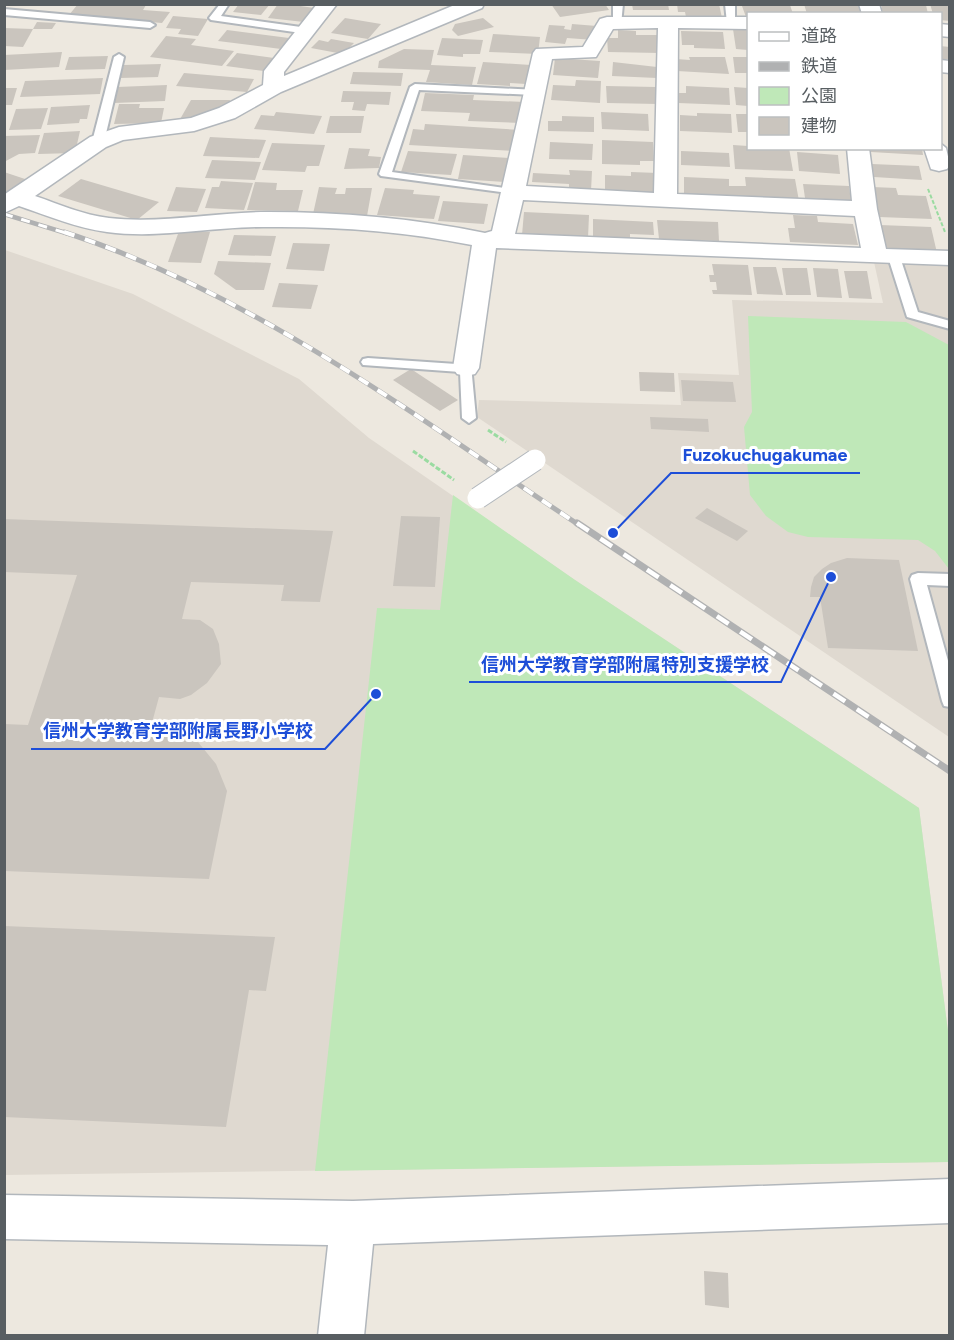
<svg xmlns="http://www.w3.org/2000/svg" width="954" height="1340" font-family="Figtree,'Noto Sans JP',sans-serif">
	<rect width="100%" height="100%" fill="#ede8df"/>
	<g fill="#dfd9d0">
		<polygon points="5,250 133,294 299,379 369,438 575,580 919,808 949,1039 949,1162 5,1175"/>
		<polygon points="874,262 949,263 949,737 477,417 479,400 681,405 678,373 739,375 732,300 883,303"/>
	</g>
	<g fill="#bfe8b8">
		<polygon points="748,316 906,322 949,345 949,569 935,551 918,540 808,537 788,532 766,516 750,495 744,427 752,412"/>
		<polygon points="453,495 575,580 919,808 949,1039 949,1162 315,1171 377,608 440,610"/>
	</g>
	<g fill="#cac5be">
		<polygon points="78,4 146,5 143,10 170,12 162,23 69,15"/>
		<polygon points="239,4 270,4 261,15 233,12"/>
		<polygon points="278,4 287,4 314,8 304,22 268,18"/>
		<polygon points="551,4 605,4 609,10 560,17"/>
		<polygon points="632,4 668,4 669,10 633,10"/>
		<polygon points="677,4 719,4 722,18 686,17 685,12 678,12"/>
		<polygon points="804,4 862,4 866,14 807,14"/>
		<polygon points="881,4 926,5 928,14 883,14"/>
		<polygon points="930,4 950,4 950,21 940,20 940,14 933,14"/>
		<polygon points="790,5 793,14 748,14 748,17 746,17 742,6"/>
		<polygon points="173,16 208,19 198,36 178,34 181,29 166,28"/>
		<polygon points="345,18 381,24 368,39 331,33"/>
		<polygon points="483,18 494,27 458,36 452,30 455,24"/>
		<polygon points="37,22 56,23 52,29 33,29"/>
		<polygon points="572,24 597,26 594,40 567,38 565,44 545,42 549,25 565,26 564,29 571,30"/>
		<polygon points="4,28 33,29 23,47 4,46"/>
		<polygon points="733,29 748,30 748,50 736,49"/>
		<polygon points="227,30 289,38 281,49 218,41"/>
		<polygon points="618,30 636,31 636,35 658,35 660,53 608,52 607,38 618,38"/>
		<polygon points="681,31 723,32 725,49 694,48 694,45 682,45"/>
		<polygon points="493,34 540,37 538,54 489,52"/>
		<polygon points="166,36 196,39 191,45 234,51 222,66 150,57"/>
		<polygon points="442,38 483,40 480,54 463,54 463,57 437,55"/>
		<polygon points="331,39 354,43 343,54 311,48 319,40 328,42"/>
		<polygon points="940,46 950,47 950,59 940,59"/>
		<polygon points="404,49 434,50 431,65 476,67 472,85 426,82 430,70 378,68 379,61"/>
		<polygon points="62,52 59,67 4,70 4,55"/>
		<polygon points="237,53 274,58 264,71 226,66"/>
		<polygon points="108,56 105,69 65,70 69,57"/>
		<polygon points="689,57 725,57 729,74 677,71 676,59 690,60"/>
		<polygon points="733,57 748,57 748,73 735,73"/>
		<polygon points="555,58 600,61 598,78 553,75"/>
		<polygon points="483,62 531,65 526,84 510,83 510,86 477,84"/>
		<polygon points="613,62 657,67 657,78 612,76"/>
		<polygon points="161,64 158,77 120,78 124,65"/>
		<polygon points="353,72 403,73 401,86 350,84"/>
		<polygon points="184,73 254,79 247,92 176,86"/>
		<polygon points="103,78 100,94 20,97 25,81"/>
		<polygon points="576,80 601,81 600,103 551,100 553,85 575,86"/>
		<polygon points="167,85 165,101 114,103 117,87"/>
		<polygon points="606,86 656,87 658,104 607,103"/>
		<polygon points="686,86 729,88 730,105 678,103 678,93 686,93"/>
		<polygon points="734,87 748,88 748,106 736,105"/>
		<polygon points="4,88 17,88 12,105 4,105"/>
		<polygon points="343,91 391,92 389,105 367,104 365,111 352,110 354,102 341,102"/>
		<polygon points="425,93 474,95 473,100 525,102 522,123 468,121 470,113 421,111"/>
		<polygon points="191,100 230,100 229,104 214,113 179,121"/>
		<polygon points="119,104 140,104 139,108 164,108 161,123 114,124"/>
		<polygon points="90,105 87,119 80,119 79,123 47,125 51,107"/>
		<polygon points="48,108 41,129 9,130 16,109"/>
		<polygon points="276,112 322,116 314,134 254,129 261,115 274,116"/>
		<polygon points="601,112 648,114 649,131 602,129"/>
		<polygon points="697,113 731,114 732,133 680,131 680,115 697,116"/>
		<polygon points="736,114 748,114 748,132 738,132"/>
		<polygon points="330,116 364,116 361,133 326,133"/>
		<polygon points="562,116 594,117 594,132 548,131 548,121 562,121"/>
		<polygon points="425,124 520,130 516,151 409,145 413,129 424,130"/>
		<polygon points="80,131 75,153 38,154 44,133"/>
		<polygon points="40,135 35,153 19,154 4,162 4,136"/>
		<polygon points="210,137 266,140 259,158 203,156"/>
		<polygon points="602,140 653,142 654,161 640,161 640,165 602,164"/>
		<polygon points="550,142 593,144 592,160 549,159"/>
		<polygon points="272,143 325,145 319,166 307,166 305,172 262,170"/>
		<polygon points="733,145 748,146 748,148 789,148 793,171 735,169"/>
		<polygon points="349,148 370,149 368,156 381,157 379,168 344,169"/>
		<polygon points="870,148 922,148 923,155 871,152"/>
		<polygon points="408,151 457,154 451,175 401,172"/>
		<polygon points="681,151 729,153 730,167 681,165"/>
		<polygon points="797,152 838,155 840,174 799,171"/>
		<polygon points="463,155 509,158 505,182 458,179"/>
		<polygon points="212,160 261,162 255,180 205,178"/>
		<polygon points="872,164 919,166 922,180 874,177"/>
		<polygon points="569,170 592,171 591,191 569,190 569,184 532,182 533,173 570,175"/>
		<polygon points="4,172 31,181 4,200"/>
		<polygon points="631,172 658,173 658,193 605,191 605,175 631,176"/>
		<polygon points="684,177 729,179 729,186 746,186 745,177 795,179 799,201 684,197"/>
		<polygon points="81,179 159,202 137,220 58,196"/>
		<polygon points="221,181 253,183 244,210 205,208 212,187 219,187"/>
		<polygon points="255,182 277,183 276,190 303,190 298,211 247,210"/>
		<polygon points="803,184 849,186 851,201 805,198"/>
		<polygon points="176,187 206,189 197,212 167,211"/>
		<polygon points="319,187 337,188 335,194 345,194 346,188 372,188 367,216 313,214"/>
		<polygon points="872,187 896,188 898,195 926,196 932,219 879,217"/>
		<polygon points="385,188 414,190 413,194 440,196 434,219 377,215"/>
		<polygon points="443,201 488,204 484,224 438,221"/>
		<polygon points="524,212 589,215 588,238 522,235"/>
		<polygon points="793,215 817,216 818,222 853,224 858,245 790,242 788,228 795,228"/>
		<polygon points="593,219 653,222 654,235 630,234 630,240 593,238"/>
		<polygon points="657,220 718,222 719,241 659,239"/>
		<polygon points="880,225 931,227 937,253 885,250"/>
		<polygon points="179,231 210,232 201,263 168,262"/>
		<polygon points="234,235 276,236 271,256 228,255"/>
		<polygon points="293,243 330,244 324,271 286,269"/>
		<polygon points="218,261 271,263 264,290 236,290 214,274"/>
		<polygon points="712,264 748,265 752,295 713,294 712,290 717,290 716,282 710,282 709,275 714,275"/>
		<polygon points="753,267 776,267 783,295 757,294"/>
		<polygon points="782,268 807,268 811,295 786,295"/>
		<polygon points="813,268 838,269 842,298 817,297"/>
		<polygon points="844,271 867,271 872,299 849,298"/>
		<polygon points="279,283 318,285 311,309 272,307"/>
		<polygon points="411,369 458,400 440,411 393,380"/>
		<polygon points="639,372 674,373 675,392 640,391"/>
		<polygon points="681,380 733,382 736,402 683,401"/>
		<polygon points="650,417 708,419 709,432 651,429"/>
		<polygon points="707,508 748,531 737,541 695,518"/>
		<polygon points="401,516 440,517 435,587 393,586"/>
		<polygon points="4,519 333,531 320,602 281,601 284,585 191,582 182,619 200,620 213,629 219,644 221,664 207,683 191,695 180,699 159,697 150,730 175,732 198,742 216,764 227,791 209,879 4,871 4,724 28,725 77,575 4,572"/>
		<polygon points="847,558 899,560 918,651 828,648 820,597 810,597 811,587 814,577 822,569 831,563"/>
		<polygon points="4,926 275,937 266,991 249,990 226,1127 4,1117"/>
		<polygon points="704,1271 728,1273 729,1308 705,1305"/>
	</g>
	<g fill="none" stroke-linecap="round" stroke-linejoin="round">
		<g stroke="#b2b7bc" stroke-width="4">
			<g id="service">
				<polygon points="220,4 229,4 221,16 308,28 313,31 308,34 211,20 209,18"/>
				<polygon points="613,4 623,4 621,25 613,23"/>
				<polygon points="725,4 735,4 735,25 727,23"/>
				<polygon points="4,9 150,22 155,25 150,28 4,15"/>
				<polygon points="119,54 124,57 104,142 102,144 94,144 92,142 114,57"/>
				<polygon points="415,84 538,90 539,92 534,95 419,90 392,172 512,189 516,190 516,194 381,176 379,174 410,87"/>
				<polygon points="894,253 900,257 918,312 950,321 950,329 907,317 888,257"/>
				<polygon points="368,358 471,365 476,418 469,423 462,418 460,372 363,365 361,362 363,359"/>
				<polygon points="918,573 950,574 950,586 927,585 950,668 950,707 944,706 942,701 910,579 912,575"/>
			</g>
		</g>
		<g stroke="#b2b7bc" stroke-width="3">
			<g id="minor">
				<path d="M317,4H337L284,72V76L457,4H484L482,8L281,92L235,118L194,131L123,140L106,147L35,196C59,204 83,215 109,218C161,224 215,212 268,212C341,212 413,218 485,233L492,231L533,53L536,49L583,47L600,19L607,17H748V29L678,28L677,194L852,201L847,148H869L877,209L886,249L950,251V265L496,248L479,368L475,374L466,376L457,374L453,368L472,245C403,231 333,226 263,227C211,227 158,239 107,232C77,228 48,216 19,206L4,213V195L8,192L90,137L119,127L191,118L219,108L263,85L264,71ZM658,28L654,193L526,186L552,59L596,57L613,29ZM523,200L855,216L861,248L515,234Z"/>
				<polygon points="859,4 879,4 882,14 862,14"/>
				<polygon points="940,24 950,25 950,37 940,36"/>
				<polygon points="940,60 950,61 950,73 940,72"/>
				<polygon points="940,143 946,148 950,165 947,169 939,171 931,169 924,148 940,148"/>
				<polygon points="950,1179 950,1223 373,1244 364,1336 318,1336 328,1245 4,1239 4,1195 353,1201"/>
			</g>
		</g>
		<polyline stroke="#9adba1" stroke-width="2" stroke-dasharray="4 2" stroke-linecap="butt" points="928,189 945,232"/>
		<g stroke="#9adba1" stroke-width="3" stroke-dasharray="5 2" stroke-linecap="butt">
			<polyline points="488,430 506,442"/>
			<polyline points="413,451 454,480"/>
		</g>
		<use href="#service" fill="#fff" fill-rule="evenodd"/>
		<use href="#minor" fill="#fff" fill-rule="evenodd"/>
		<g stroke="#b0b1b2" stroke-width="4.5">
			<polyline id="rail-far2" points="4,214 69,234"/>
		</g>
		<g stroke="#b0b1b2" stroke-width="5">
			<path id="rail-far1" d="M64,232C254,294 415,416 579,525"/>
		</g>
		<g stroke="#b0b1b2" stroke-width="7">
			<polyline id="rail" points="577,523 950,771"/>
		</g>
		<use href="#rail-far2" stroke="#fff" stroke-width="3" stroke-dasharray="9" stroke-linecap="butt"/>
		<use href="#rail-far1" stroke="#fff" stroke-width="4" stroke-dasharray="11" stroke-linecap="butt"/>
		<use href="#rail" stroke="#fff" stroke-width="4.5" stroke-dasharray="14" stroke-linecap="butt"/>
		<g stroke="#b2b7bc" stroke-width="23" stroke-linecap="butt">
			<polyline id="pedestrian-bridge" points="478,498 535,460"/>
		</g>
		<use href="#pedestrian-bridge" stroke="#fff" stroke-width="21"/>
	</g>
	<path fill="none" stroke="#1d4ed8" stroke-width="2" d="M613 533L671 473H860M831 577L781 682H469M376 694L325 749H31"/>
	<g fill="#1d4ed8" stroke="#fff" stroke-width="2">
		<circle cx="613" cy="533" r="6"/>
		<circle cx="831" cy="577" r="6"/>
		<circle cx="376" cy="694" r="6"/>
	</g>
	<g font-size="18" text-anchor="middle" font-weight="bold" fill="#1d4ed8" stroke="#fff" stroke-width="6" stroke-linejoin="round" paint-order="stroke">
		<text x="765" y="461">Fuzokuchugakumae</text>
		<text x="625" y="671">信州大学教育学部附属特別支援学校</text>
		<text x="178" y="737">信州大学教育学部附属長野小学校</text>
	</g>
	<rect width="954" height="1340" fill="none" stroke="#585e62" stroke-width="12"/>
	<rect x="747" y="12" width="195" height="138" fill="#ffffff" stroke="#bcbfc0" stroke-width="1.5"/>
	<rect x="759" y="32" width="30" height="9" fill="#ffffff" stroke="#bcbfc0" stroke-width="1.5"/>
	<text x="801" y="42" font-size="18" fill="#585e62">道路</text>
	<rect x="759" y="62" width="30" height="9" fill="#b0b1b2" stroke="#bcbfc0" stroke-width="1.5"/>
	<text x="801" y="72" font-size="18" fill="#585e62">鉄道</text>
	<rect x="759" y="87" width="30" height="18" fill="#bfe8b8" stroke="#bcbfc0" stroke-width="1.5"/>
	<text x="801" y="102" font-size="18" fill="#585e62">公園</text>
	<rect x="759" y="117" width="30" height="18" fill="#cac5be" stroke="#bcbfc0" stroke-width="1.5"/>
	<text x="801" y="132" font-size="18" fill="#585e62">建物</text>
</svg>
